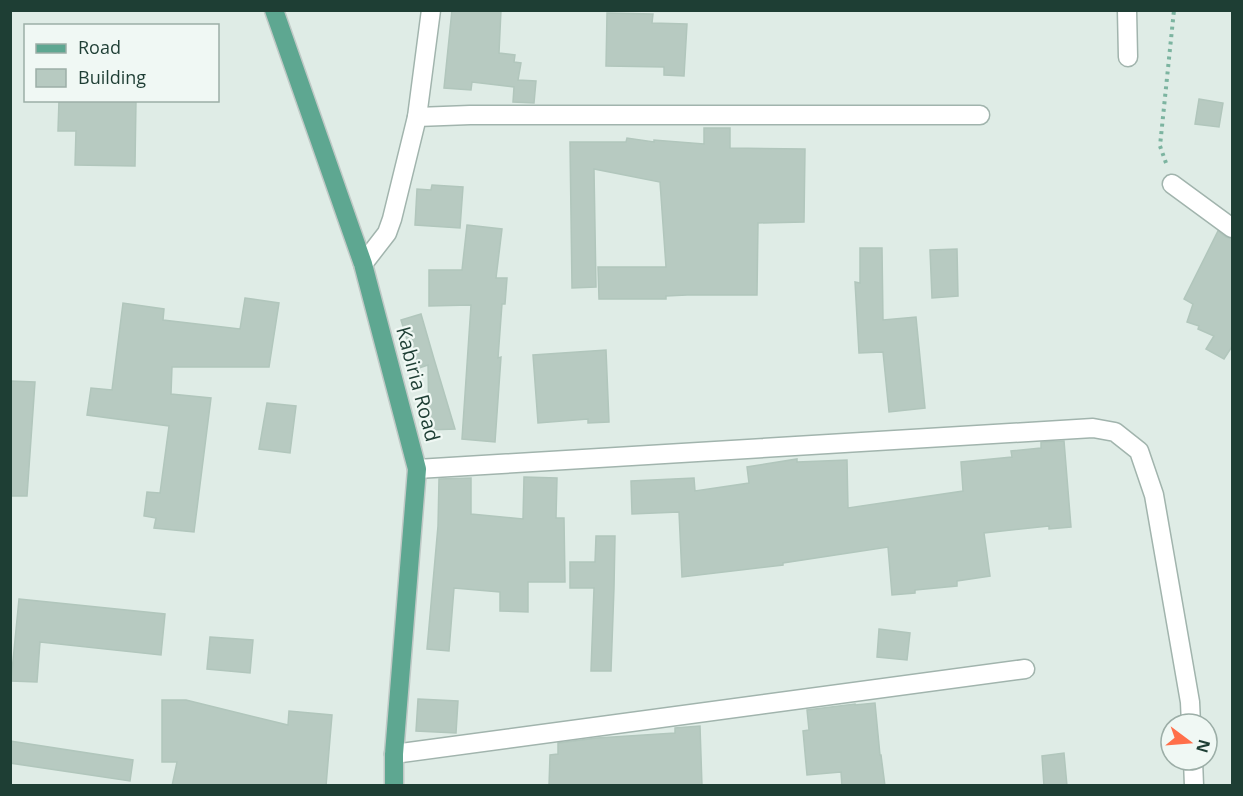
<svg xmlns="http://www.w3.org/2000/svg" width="1243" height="796" font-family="'Open Sans',sans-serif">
	<rect width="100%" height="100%" fill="#dfece6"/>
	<g fill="#b7cac1" stroke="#b1c6bc" stroke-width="1.5">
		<polygon points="452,10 501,10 499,53 515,55 514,62 521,63 518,80 536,81 534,103 513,102 514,87 472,82 471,90 444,88"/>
		<polygon points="607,13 653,14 652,23 687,24 684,76 664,75 664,67 606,66"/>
		<polygon points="1199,99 1223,103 1219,127 1195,124"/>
		<polygon points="59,100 136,100 135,166 75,165 76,131 58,131"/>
		<polygon points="704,128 730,128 730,148 805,149 804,222 758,223 757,295 687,295 666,296 666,299 599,299 598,267 666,267 660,182 594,169 596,287 572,288 570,142 626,142 627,138 654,142 654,140 704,144"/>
		<polygon points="432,185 463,187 460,228 415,225 417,189 431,190"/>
		<polygon points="467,225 502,229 496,278 507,278 505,304 502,304 498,358 501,357 495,442 462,439 471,305 429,306 429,270 462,270"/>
		<polygon points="1218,231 1226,237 1233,239 1233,345 1224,359 1206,349 1214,336 1198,329 1199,326 1187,322 1193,304 1184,299"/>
		<polygon points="860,248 882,248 883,320 916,317 925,408 889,412 883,352 859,353 855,282 860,283"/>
		<polygon points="957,249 958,296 932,298 930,250"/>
		<polygon points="245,298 279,303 269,367 172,367 171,394 211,398 194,532 154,528 156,518 144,516 147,492 160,493 169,426 87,415 91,388 112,390 123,303 164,309 163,320 240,329"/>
		<polygon points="421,314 434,359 455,429 429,430 428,365 416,369 401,320"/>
		<polygon points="606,350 609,422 588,423 588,419 538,423 533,355"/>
		<polygon points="10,381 35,382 27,496 10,496"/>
		<polygon points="267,403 296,406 290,453 259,449"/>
		<polygon points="1064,441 1071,527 1049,529 1049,526 984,533 990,576 957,581 957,586 915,590 915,593 892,595 888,547 783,563 783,565 682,577 679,512 632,514 631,481 694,478 695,491 749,483 747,467 797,459 797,462 847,460 848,508 963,491 961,462 1012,457 1011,451 1041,448 1041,442"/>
		<polygon points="524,477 557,478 556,518 564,518 565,582 528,582 528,612 500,611 500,592 454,588 449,651 427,649 438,526 439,479 471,478 471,514 523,519"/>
		<polygon points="596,536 615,536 614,588 611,671 591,671 594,588 570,588 570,562 595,562"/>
		<polygon points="19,599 165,614 161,655 40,642 37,682 11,681"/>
		<polygon points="879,629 910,633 907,660 877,657"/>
		<polygon points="210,637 253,640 250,673 207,669"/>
		<polygon points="418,699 458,701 456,733 416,731"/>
		<polygon points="162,700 186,700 288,725 289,711 332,715 326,786 172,786 177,762 162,762"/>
		<polygon points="875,703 880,755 881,755 885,786 842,786 841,772 807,775 803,731 809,730 807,710 855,704 855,705"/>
		<polygon points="700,726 702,786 549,786 550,755 558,754 558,743 597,738 675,733 675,728"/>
		<polygon points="10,741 133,760 130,781 10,763"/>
		<polygon points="1064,753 1067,786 1044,786 1042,756"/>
	</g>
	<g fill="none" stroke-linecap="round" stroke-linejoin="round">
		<g stroke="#a1b4ad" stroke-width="21">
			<g id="minor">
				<polyline points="1127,10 1128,57"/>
				<polyline points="417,117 431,10"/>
				<polyline points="1172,184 1232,228"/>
				<polyline points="363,264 387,233 392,219 417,117 470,115 980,115"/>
				<polyline points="417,469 1093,428 1115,432 1139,451 1154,495 1190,702 1191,724"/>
				<polyline points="394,754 1025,669"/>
				<polyline points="1193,760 1194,786"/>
			</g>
		</g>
		<g stroke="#c0c9c6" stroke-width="21">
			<polyline id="major" points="274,10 363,264 417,469 394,754 394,786"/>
		</g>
		<polyline stroke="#7cb4a0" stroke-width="4" stroke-dasharray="3 4.5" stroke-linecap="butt" points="1166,163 1160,146 1174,10"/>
		<use href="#minor" stroke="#fff" stroke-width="18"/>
		<use href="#major" stroke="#5ea791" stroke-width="18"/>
	</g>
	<g text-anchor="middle" stroke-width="4.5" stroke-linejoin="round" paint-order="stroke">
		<g font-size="20" fill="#1e3e34" stroke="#f0f8f4">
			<text transform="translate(418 384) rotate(75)" y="7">Kabiria Road</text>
		</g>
	</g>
	<rect width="1243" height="796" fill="none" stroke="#1e3e34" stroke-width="24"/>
	<rect x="24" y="24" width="195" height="78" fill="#f0f8f4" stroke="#9caea7" stroke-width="1.5"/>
	<rect x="36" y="44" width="30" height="9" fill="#5ea791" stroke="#9caea7" stroke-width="1.5"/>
	<text x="78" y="54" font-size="18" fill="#1e3e34">Road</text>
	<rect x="36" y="69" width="30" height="18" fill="#b7cac1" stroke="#9caea7" stroke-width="1.5"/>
	<text x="78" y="84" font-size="18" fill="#1e3e34">Building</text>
	<g transform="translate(1189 742) rotate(106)"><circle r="28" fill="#f0f8f4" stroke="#9caea7" stroke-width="1.5"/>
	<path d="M0-4.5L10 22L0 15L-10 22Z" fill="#ff6f4a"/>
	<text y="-9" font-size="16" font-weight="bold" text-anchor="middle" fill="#1e3e34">N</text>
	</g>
</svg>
